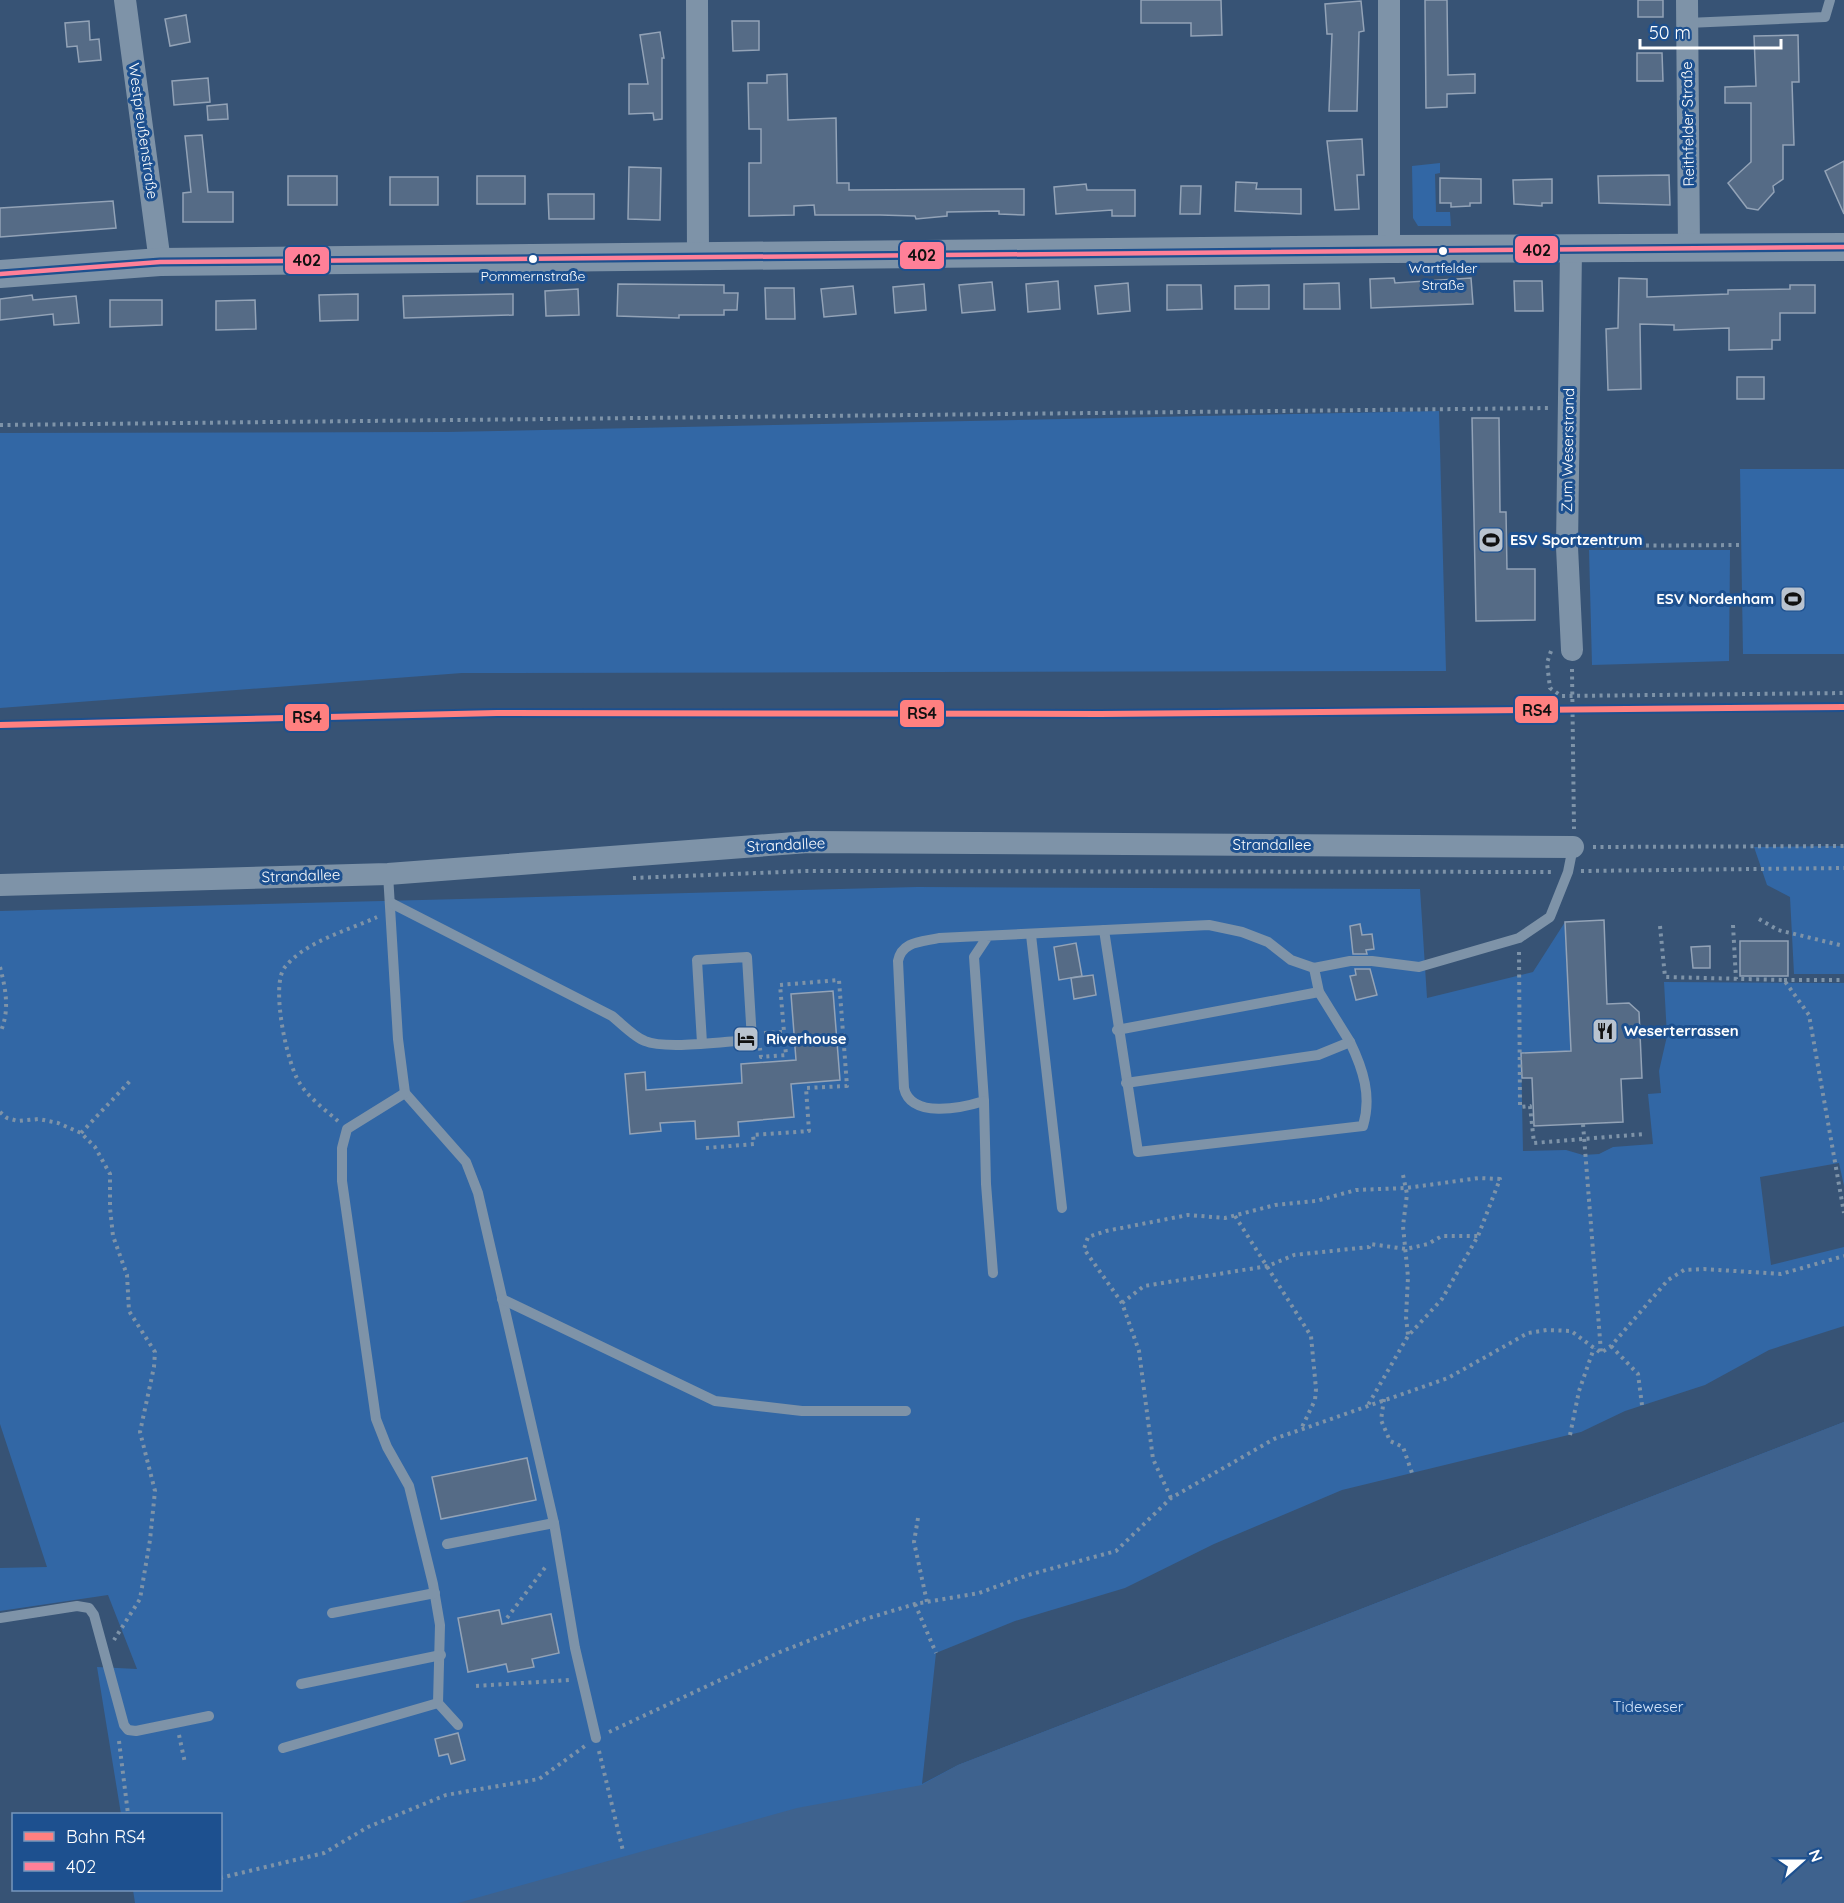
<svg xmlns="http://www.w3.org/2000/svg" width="1844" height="1903" font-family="Quicksand,sans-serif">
	<rect width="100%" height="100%" fill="#375375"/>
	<g fill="#3267a5">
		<polygon points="1440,163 1440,173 1435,174 1436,212 1450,212 1451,226 1418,226 1413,218 1412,166"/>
		<polygon points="1439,411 1446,671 462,673 0,708 0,433 447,432"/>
		<polygon points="1740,469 1844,469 1844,654 1743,654"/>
		<polygon points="1589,550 1730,550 1729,661 1592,665"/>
		<polygon points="1844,846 1844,974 1794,974 1790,897 1767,885 1754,847"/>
		<polygon points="917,887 1420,889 1427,998 1533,972 1565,922 1571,1051 1521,1053 1523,1151 1566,1150 1583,1155 1599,1154 1613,1147 1653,1144 1648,1094 1661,1093 1659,1071 1667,1036 1664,982 1844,983 1844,1186 1839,1163 1760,1177 1771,1265 1844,1247 1844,1326 1769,1350 1705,1385 1625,1411 1581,1432 1342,1490 1214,1544 1125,1588 1015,1621 936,1653 922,1784 958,1765 1844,1422 1844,1903 135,1903 133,1890 220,1890 220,1814 121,1814 97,1667 137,1669 108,1595 0,1611 0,1568 47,1567 0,1424 0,911"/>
	</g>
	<polygon fill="#3e628e" points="1844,1422 1844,1903 458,1903 797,1808 922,1785 958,1765"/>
	<g fill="#556b86" stroke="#93a3b7" stroke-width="1.5">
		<polygon points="1141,0 1221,0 1222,35 1191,36 1191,23 1141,23"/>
		<polygon points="1425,0 1447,0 1448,75 1475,74 1475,93 1447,94 1447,107 1426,108"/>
		<rect x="1638" y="0" width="25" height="17"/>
		<polygon points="1361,1 1364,31 1359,32 1357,111 1329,111 1332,34 1327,34 1325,4"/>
		<polygon points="186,15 190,42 170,46 165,19"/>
		<polygon points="89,21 90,40 99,39 101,60 79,62 77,46 67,47 65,23"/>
		<polygon points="732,21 759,21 759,50 733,51"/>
		<polygon points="660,32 664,58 662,58 662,119 654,120 653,113 629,114 629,84 648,84 640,35"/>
		<polygon points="1798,35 1799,82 1792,82 1794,145 1783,145 1783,179 1773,186 1774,192 1758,210 1747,208 1728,183 1751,162 1751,103 1725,103 1725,87 1756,86 1754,36"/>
		<polygon points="1637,53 1662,53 1663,81 1637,81"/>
		<polygon points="787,74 788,120 836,118 837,183 849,183 849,190 1024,189 1024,215 999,214 999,211 947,212 947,216 916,219 915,216 880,215 815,215 814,205 794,206 794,215 749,216 749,163 761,163 761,129 749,129 748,83 767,83 767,75"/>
		<polygon points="208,78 210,102 174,105 172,81"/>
		<polygon points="227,104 228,119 208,120 207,106"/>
		<polygon points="202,135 208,192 233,192 233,222 183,222 183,193 191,192 185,136"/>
		<polygon points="1362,139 1364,175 1357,175 1359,209 1335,210 1327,141"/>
		<polygon points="1844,161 1844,214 1825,171"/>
		<polygon points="629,167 661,168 660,220 628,219"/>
		<polygon points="1669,175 1670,205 1599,203 1598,176"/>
		<rect x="288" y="176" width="49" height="29"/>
		<rect x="477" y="176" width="48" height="28"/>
		<rect x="390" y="177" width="48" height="28"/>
		<polygon points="1440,178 1481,179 1481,203 1470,203 1470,206 1451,207 1451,203 1440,203"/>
		<polygon points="1552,179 1552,203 1542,203 1542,206 1514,204 1513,180"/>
		<polygon points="1236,182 1257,183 1256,189 1301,189 1301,214 1235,211"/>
		<polygon points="1086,184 1087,190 1135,190 1135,216 1112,216 1112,210 1056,214 1054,187"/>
		<polygon points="1181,186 1201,186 1200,214 1180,214"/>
		<polygon points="548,194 594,194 594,219 549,219"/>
		<polygon points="113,201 116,228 0,237 0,208"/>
		<polygon points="1394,278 1395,283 1471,278 1473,304 1371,308 1370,279"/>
		<polygon points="1619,278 1647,279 1647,297 1728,294 1728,290 1790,289 1790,285 1815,285 1815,313 1780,313 1780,340 1772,340 1772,349 1729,350 1729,328 1674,330 1674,325 1640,324 1641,389 1608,390 1606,329 1618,328"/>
		<polygon points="1058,281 1060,309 1028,312 1026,284"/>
		<polygon points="1514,281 1542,281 1543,311 1515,311"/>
		<polygon points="992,282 995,310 962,313 959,285"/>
		<polygon points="1128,283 1130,311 1098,314 1095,286"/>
		<polygon points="1339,283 1340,309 1304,309 1304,284"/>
		<polygon points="618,284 724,285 724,293 738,293 737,310 724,310 724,315 679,315 679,318 617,316"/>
		<polygon points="924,284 926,310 895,313 893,287"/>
		<polygon points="1167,285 1201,285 1202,309 1167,310"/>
		<polygon points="1269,285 1269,309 1235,309 1235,286"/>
		<polygon points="853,286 856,314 824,317 821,289"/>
		<polygon points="765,288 794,288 795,319 766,319"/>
		<polygon points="578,289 579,315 546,316 545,291"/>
		<polygon points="358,294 358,320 320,321 319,295"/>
		<polygon points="513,294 513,315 404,318 403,296"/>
		<polygon points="32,295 33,300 76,296 79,323 54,325 53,314 0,320 0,299"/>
		<polygon points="110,300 162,300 162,325 110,327"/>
		<polygon points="255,300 256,329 216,330 216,301"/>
		<rect x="1737" y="377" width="27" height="22"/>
		<polygon points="1472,418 1499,418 1500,512 1506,512 1507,569 1535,569 1535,620 1476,621"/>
		<polygon points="1604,920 1607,1004 1629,1003 1639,1012 1642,1078 1621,1079 1623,1122 1534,1126 1532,1078 1522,1078 1521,1053 1571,1051 1565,922"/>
		<polygon points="1360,924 1362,935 1372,934 1374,949 1366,950 1367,954 1353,954 1350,926"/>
		<rect x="1740" y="941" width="48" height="35"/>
		<polygon points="1076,943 1082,976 1059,980 1054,947"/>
		<polygon points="1710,946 1710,968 1693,968 1691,947"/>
		<polygon points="1355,969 1370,969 1377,995 1356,1000 1350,976 1356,975"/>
		<polygon points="1093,975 1096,995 1074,999 1071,978"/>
		<polygon points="833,991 840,1080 791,1084 794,1117 738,1122 739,1136 696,1139 695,1121 660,1123 661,1131 630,1134 625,1074 645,1072 646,1090 742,1083 741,1064 796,1060 791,994"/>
		<polygon points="527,1458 536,1500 441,1519 432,1477"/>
		<polygon points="499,1610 502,1624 551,1614 559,1653 532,1659 534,1667 508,1672 506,1664 468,1672 458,1618"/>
		<polygon points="458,1733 465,1760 451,1764 448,1754 439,1756 435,1739"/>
	</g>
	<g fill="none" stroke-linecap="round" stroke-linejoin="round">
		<g stroke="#7e93a8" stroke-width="4" stroke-dasharray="3 4.5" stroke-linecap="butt">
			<polyline points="0,425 1550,408"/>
			<polyline points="1586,546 1741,545"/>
			<polyline points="1551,651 1547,663 1550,688 1561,696 1844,693"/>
			<polyline points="1572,669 1574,829"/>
			<polyline points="1593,847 1844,846"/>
			<polyline points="1581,871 1844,868"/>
			<polyline points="633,878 807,871 1555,872"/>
			<polyline points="1759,919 1778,930 1844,946"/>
			<polyline points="1733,925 1736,979"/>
			<polyline points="1660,926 1665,977 1784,980 1809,1015 1844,1213"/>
			<polyline points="1519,952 1520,1107 1530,1106 1534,1143 1644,1134"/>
			<path d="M0,967C6,990 10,1011 0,1033"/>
			<polyline points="1784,980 1844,980"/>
			<polyline points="764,1033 784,1032"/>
			<polyline points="0,1112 7,1118 18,1121 39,1119 58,1123 81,1133 95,1147 110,1174 110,1208 113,1236 127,1275 129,1311 155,1352 154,1367 140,1432 155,1491 150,1540 140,1599 114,1640"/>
			<path d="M338,1121C325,1110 307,1096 299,1082C287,1063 270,985 285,967C306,941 347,931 377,917"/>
			<polyline points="1583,1124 1601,1352"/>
			<polyline points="81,1133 131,1080"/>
			<polyline points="706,1148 754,1144 753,1135 809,1131 806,1088 847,1086 839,980 780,985 786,1055 761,1057 760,1048"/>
			<polyline points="1403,1175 1407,1194 1403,1226 1408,1277 1406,1317 1408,1335"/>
			<polyline points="1235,1216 1311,1336 1316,1389 1315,1400 1301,1429"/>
			<polyline points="1122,1303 1144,1286 1268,1266 1294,1255 1369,1247 1370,1244 1406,1249 1428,1244 1442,1236 1478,1236"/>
			<polyline points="1611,1346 1638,1374 1642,1405"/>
			<polyline points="1384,1399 1381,1420 1390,1441 1403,1447 1412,1473"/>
			<polyline points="1570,1435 1579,1391 1594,1348"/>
			<polyline points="1171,1498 1153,1459 1139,1351 1122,1303 1084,1249 1088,1237 1106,1231 1188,1215 1225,1218 1275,1205 1316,1201 1356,1190 1406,1188 1479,1178 1500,1179 1478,1236 1442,1299 1408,1336 1368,1405"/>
			<polyline points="918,1518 914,1542 927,1602"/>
			<polyline points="915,1604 936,1653"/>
			<polyline points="507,1618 547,1565"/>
			<polyline points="476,1686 569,1680"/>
			<polyline points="609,1732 780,1652 862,1620 915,1604 979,1593 1028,1575 1116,1551 1171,1498 1274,1439 1448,1378 1528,1333 1547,1330 1571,1331 1601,1353 1611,1346 1668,1280 1684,1270 1704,1269 1781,1274 1844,1256"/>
			<polyline points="179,1735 185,1763"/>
			<polyline points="119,1741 128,1814"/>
			<polyline points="599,1751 623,1851"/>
			<polyline points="220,1878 324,1853 368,1827 446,1795 539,1779 585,1746"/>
		</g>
		<g stroke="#7e93a8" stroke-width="10">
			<polyline points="1687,23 1825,17 1830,0"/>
			<polyline points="388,874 398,1039 405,1093 466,1162 478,1193 554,1523 575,1648 596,1738"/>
			<path d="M391,903L612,1016C622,1024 634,1037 645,1041C666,1050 727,1041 752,1040L747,957L697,960L702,1043"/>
			<path d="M1104,930L1138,1152L1363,1126C1372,1096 1363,1069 1350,1042"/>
			<polyline points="1031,935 1062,1208"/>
			<path d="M988,936L974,957L984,1101C962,1108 911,1119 904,1088L898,961C902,941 922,942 939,938L1209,925L1242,932L1268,942L1291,960L1314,968L1350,961H1372L1419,967L1519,938L1550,917L1568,872L1573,847"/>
			<polyline points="1117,1030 1319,992"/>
			<polyline points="1126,1083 1318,1055 1350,1042 1319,992 1314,968"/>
			<polyline points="405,1093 347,1129 342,1148 342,1181 376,1419 387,1447 409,1486 433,1584 440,1625 438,1703 458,1725"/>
			<polyline points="984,1101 986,1184 993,1273"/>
			<polyline points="502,1299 715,1401 802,1411 906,1411"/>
			<polyline points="447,1544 554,1523"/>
			<polyline points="332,1613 435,1593"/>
			<polyline points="0,1618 77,1606 89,1608 94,1615 124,1725 128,1730 136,1731 209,1716"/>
			<polyline points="301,1684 441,1655"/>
			<polyline points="283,1748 438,1703"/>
		</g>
		<g stroke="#7e93a8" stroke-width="22">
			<polyline points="125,0 160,262"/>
			<polyline points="697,0 698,257"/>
			<polyline points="1389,0 1389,249"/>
			<polyline points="1687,0 1689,249"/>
			<polyline points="1571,250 1567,547 1572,650"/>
			<polyline points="0,885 388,874 808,842 1573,847"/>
		</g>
		<polyline stroke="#7e93a8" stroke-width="28" points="0,274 160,262 1389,249 1844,247"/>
		<g stroke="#1d508f" stroke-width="9">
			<polyline id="bus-1" points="0,274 160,262 1844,247"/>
		</g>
		<use href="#bus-1" stroke="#ff8098" stroke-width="4.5"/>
		<g stroke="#1d508f" stroke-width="10">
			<polyline id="rail-1" points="0,725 497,713 1100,714 1844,707"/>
		</g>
		<use href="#rail-1" stroke="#ff8080" stroke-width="6"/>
	</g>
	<defs>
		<g id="stadium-square" transform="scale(1.35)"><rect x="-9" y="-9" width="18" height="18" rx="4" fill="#b9c3cf" stroke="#1d508f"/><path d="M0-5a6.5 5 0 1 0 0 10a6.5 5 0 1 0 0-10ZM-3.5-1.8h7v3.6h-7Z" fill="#111"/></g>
		<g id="restaurant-square" transform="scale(1.35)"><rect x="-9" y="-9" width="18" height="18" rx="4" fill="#b9c3cf" stroke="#1d508f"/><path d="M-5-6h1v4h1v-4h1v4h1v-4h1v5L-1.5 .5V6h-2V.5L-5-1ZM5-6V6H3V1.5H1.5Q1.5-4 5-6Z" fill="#111"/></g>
		<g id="hotel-square" transform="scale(1.35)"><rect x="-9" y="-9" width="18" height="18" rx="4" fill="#b9c3cf" stroke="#1d508f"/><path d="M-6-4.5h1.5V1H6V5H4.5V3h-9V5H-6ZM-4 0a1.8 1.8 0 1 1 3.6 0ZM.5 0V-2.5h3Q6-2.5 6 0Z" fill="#111"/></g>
	</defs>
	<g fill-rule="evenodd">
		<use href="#stadium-square" x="1491" y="540"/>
		<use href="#stadium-square" x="1793" y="599"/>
		<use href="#restaurant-square" x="1605" y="1031"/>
		<use href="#hotel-square" x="746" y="1039"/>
	</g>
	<g fill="#fff" stroke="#1d508f" stroke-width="2">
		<circle cx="1443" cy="251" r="5"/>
		<circle cx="533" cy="259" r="5"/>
	</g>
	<g text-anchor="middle" stroke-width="6" stroke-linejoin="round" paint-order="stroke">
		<g font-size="14" fill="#fff" stroke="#1d508f">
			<text x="1443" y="273">Wartfelder<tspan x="1443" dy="17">Straße</tspan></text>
			<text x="533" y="281">Pommernstraße</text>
		</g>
		<g font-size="15" fill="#fff" stroke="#1d508f">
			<text transform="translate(1688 124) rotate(-91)" y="5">Reithfelder Straße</text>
			<text transform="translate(143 131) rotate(82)" y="5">Westpreußenstraße</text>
			<text transform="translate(1568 450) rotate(-89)" y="5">Zum Weserstrand</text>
			<text transform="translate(786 845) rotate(-3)" y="5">Strandallee</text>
			<text x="1272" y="850">Strandallee</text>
			<text transform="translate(301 876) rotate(-2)" y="5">Strandallee</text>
		</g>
		<g font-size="15" font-weight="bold" fill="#fff" stroke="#1d508f" text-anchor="start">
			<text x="1510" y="545">ESV Sportzentrum</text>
			<text x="1774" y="604" text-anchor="end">ESV Nordenham</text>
			<text x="1624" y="1036">Weserterrassen</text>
			<text x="766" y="1044">Riverhouse</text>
		</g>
		<g font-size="15" fill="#d2e4fa" stroke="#1d508f">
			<text x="1648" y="1712">Tideweser</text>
		</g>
	</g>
	<g stroke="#1d508f" stroke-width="2">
		<rect x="1514" y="235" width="45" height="29" rx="6" fill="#ff8098"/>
		<rect x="899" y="241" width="46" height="29" rx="6" fill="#ff8098"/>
		<rect x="284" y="246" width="46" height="29" rx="6" fill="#ff8098"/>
		<rect x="1514" y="695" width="45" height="29" rx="6" fill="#ff8080"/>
		<rect x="899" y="699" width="46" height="29" rx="6" fill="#ff8080"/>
		<rect x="284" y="703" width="46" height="29" rx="6" fill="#ff8080"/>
	</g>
	<g font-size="16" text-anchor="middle" font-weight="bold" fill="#111">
		<text x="1537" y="256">402</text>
		<text x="922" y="261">402</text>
		<text x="307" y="266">402</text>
		<text x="1537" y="716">RS4</text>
		<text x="922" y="719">RS4</text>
		<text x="307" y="723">RS4</text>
	</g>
	<rect x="12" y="1813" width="210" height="78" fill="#1d508f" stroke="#7796bc" stroke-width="1.5"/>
	<rect x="24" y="1832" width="30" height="9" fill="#ff8080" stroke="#7796bc" stroke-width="1.5"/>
	<text x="66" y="1843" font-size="18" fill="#ffffff">Bahn RS4</text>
	<rect x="24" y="1862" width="30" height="9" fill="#ff8098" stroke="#7796bc" stroke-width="1.5"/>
	<text x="66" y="1873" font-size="18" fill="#ffffff">402</text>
	<g transform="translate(1802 1861) rotate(69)" stroke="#1d508f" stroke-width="4.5" paint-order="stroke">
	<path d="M0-4.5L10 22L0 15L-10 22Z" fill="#ffffff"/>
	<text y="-9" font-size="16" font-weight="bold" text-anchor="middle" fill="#ffffff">N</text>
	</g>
	<path d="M1640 39v9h141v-9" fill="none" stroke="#ffffff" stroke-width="3"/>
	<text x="1649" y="39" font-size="18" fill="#ffffff" stroke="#1d508f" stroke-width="4.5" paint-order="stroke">50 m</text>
</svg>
